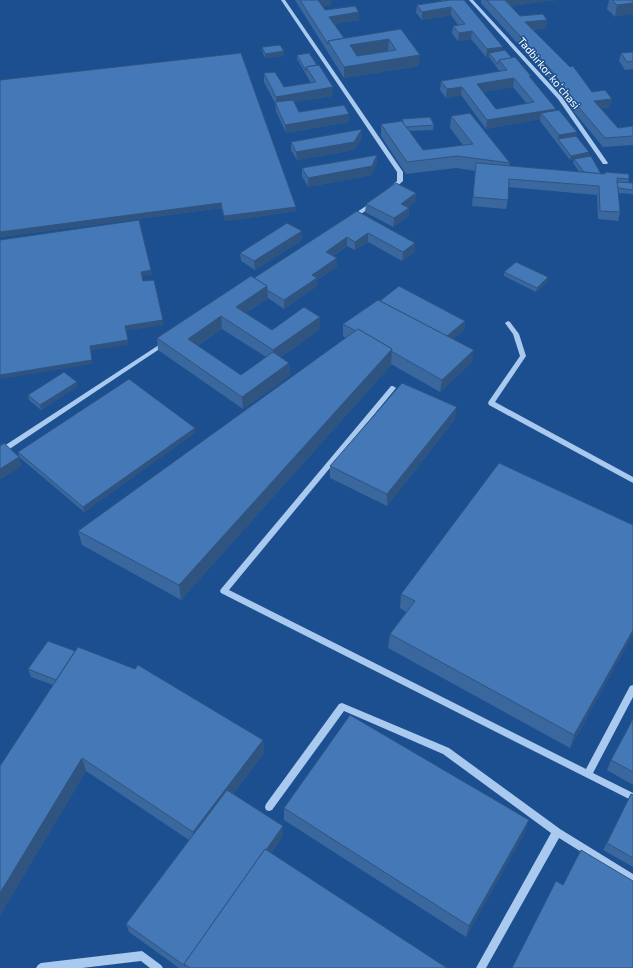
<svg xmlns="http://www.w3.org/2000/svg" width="633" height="968" font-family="'Exo 2',sans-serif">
	<rect width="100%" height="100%" fill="#1b4f8f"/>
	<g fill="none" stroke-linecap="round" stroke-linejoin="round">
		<g fill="#a9c9ee" fill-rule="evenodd">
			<polygon points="281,0 285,0 403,172 403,181 392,191 390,192 387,190 397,181 397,172"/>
			<polygon points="469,0 473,0 562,97 608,163 607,164 603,164 558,99"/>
			<polygon points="372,202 375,204 374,205 355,218 351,218 351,216"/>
			<polygon points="508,321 510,322 519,334 526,356 495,402 633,477 633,483 489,405 488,403 489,401 520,356 513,334 505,323"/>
			<polygon points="165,341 167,342 168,343 167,344 5,452 1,452 1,448"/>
			<polygon points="391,386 393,386 396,388 229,590 586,769 630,686 633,685 633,697 593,773 633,793 633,801 221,593 220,591 221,589"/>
			<polygon points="342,703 449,748 560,829 633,874 633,884 559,838 486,968 476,968 551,833 443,754 344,711 272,810 269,811 266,810 265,807 266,804 339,704"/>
			<polygon points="142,951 161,965 163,968 150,968 141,961 82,968 36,968 38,965 41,963"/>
		</g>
	</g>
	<g fill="#3a679d" fill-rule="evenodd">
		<path d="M295,0H331V4L322,7L325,10L359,20L334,24L344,38L401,29L419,66L344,78ZM388,51H389L357,56V55Z"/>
		<path d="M441,0H464L503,50L512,58L531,78L556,109V111L577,132L576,136L589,152L588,157L601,174L629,179L628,183H633V194L618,193L620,212L618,221L598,219L597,195L508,187V200L506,209L472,206L475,171L456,168L406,174L381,136V124L402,121V119L434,125L433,130L409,131L423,150L463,145L450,128L451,116L510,163L509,166L579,172L573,163L574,159L570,160L540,121V119L486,129L461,95L446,98L440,90L441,81L500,72L489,57H486L471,39L458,41L452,34L453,26L458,25L451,15L422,20L416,13L417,5L441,1ZM513,87L527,104L496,109L482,92Z"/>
		<polygon points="481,0 556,0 510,6 520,16 547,20 546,28 533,30 592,92 610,107 601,108 618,128 633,126 633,145 603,147 574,112 549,78 481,3"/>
		<polygon points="609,0 633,0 615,17 607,9"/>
		<polygon points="262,47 284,51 284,56 265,58 262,51"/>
		<polygon points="633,52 633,69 625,70 619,61 621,53"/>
		<polygon points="297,55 332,96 294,102 299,112 349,122 286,133 276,111 275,103 264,82 264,73 284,87 311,83 297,59"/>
		<polygon points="0,80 296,211 225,221 221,208 0,237"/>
		<polygon points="362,138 354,150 297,160 291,150 291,142"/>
		<polygon points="377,155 377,163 371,175 308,187 302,176 302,168"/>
		<polygon points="416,193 415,202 408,207 409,208 408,216 393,227 365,212 366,204"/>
		<path d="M357,211L415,243V252L402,261L368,242L355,250L347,246L333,256L337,267L317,280V286L284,309L268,298L246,313L272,330L320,317V329L281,357L289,363L290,375L243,409L158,350L157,338L254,278ZM222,329L266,357L241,375L197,346Z"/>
		<polygon points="302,240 255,270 241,261 240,253"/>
		<polygon points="504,272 548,281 536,292 504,276"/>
		<polygon points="380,301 465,321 464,330 453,339 472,362 440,392 391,364 391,365 181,600 82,545 78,531 346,338 343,336 343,324"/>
		<polygon points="78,386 41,410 29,400 28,395"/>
		<polygon points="455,419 387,506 330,478 330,466"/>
		<polygon points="196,432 84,512 19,457 18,452"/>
		<polygon points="401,594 633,634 570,748 388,648 390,634 406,612 400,608"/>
		<polygon points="28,669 263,740 264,753 233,794 283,836 271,853 447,968 179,968 129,932 126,924 189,840 86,771 0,915 0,766 53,685 31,677"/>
		<polygon points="633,719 633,785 607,770 611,760"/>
		<polygon points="631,794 633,795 633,867 603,850"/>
		<polygon points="284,808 525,832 466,937 284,820"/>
	</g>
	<g fill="#305480">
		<polygon points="318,0 331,0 331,4 318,8"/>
		<polygon points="504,0 556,0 503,7"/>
		<polygon points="633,3 633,14 615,17 617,5"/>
		<polygon points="462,6 451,8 451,15 422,20 422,12"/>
		<polygon points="359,12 359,20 329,25 329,17"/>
		<polygon points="547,20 546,28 524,31 525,22"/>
		<polygon points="472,31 471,39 458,41 459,33"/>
		<polygon points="389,39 388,51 349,56 350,45"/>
		<polygon points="503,47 502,55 489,53 489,57 486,57 487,49"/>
		<polygon points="284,51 284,56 265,58 265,54"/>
		<polygon points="420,55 419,66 344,78 344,67"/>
		<polygon points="514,78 513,87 476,93 477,84"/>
		<polygon points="333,87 332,96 277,105 276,97"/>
		<polygon points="462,87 461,95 446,98 447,89"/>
		<polygon points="612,99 610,107 593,109 594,101"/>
		<polygon points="556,109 555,117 541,113 540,119 486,129 487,120"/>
		<polygon points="349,114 349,122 286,133 285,125"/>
		<polygon points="362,129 362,138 354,150 297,160 296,152"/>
		<polygon points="577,132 575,140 558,139 559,135"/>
		<polygon points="589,152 588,157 570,160 571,156"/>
		<polygon points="377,155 377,163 371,175 308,187 308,178"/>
		<polygon points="416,193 415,202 400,213 401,204"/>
		<polygon points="221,203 221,208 0,237 0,232"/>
		<polygon points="296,207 296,211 225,221 224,216"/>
		<polygon points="409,208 408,216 393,227 394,218"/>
		<polygon points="302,231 302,240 255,270 254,261"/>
		<polygon points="368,233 368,242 355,250 355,242"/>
		<polygon points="347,237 347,246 326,260 326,252"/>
		<polygon points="415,243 415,252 402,261 403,252"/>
		<polygon points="337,258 337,267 317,280 317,286 284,309 284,300 312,275"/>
		<polygon points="151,270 152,275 142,276 141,272"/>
		<polygon points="548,277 548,281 536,292 537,288"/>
		<polygon points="267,286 268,298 237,319 236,307"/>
		<polygon points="221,316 222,329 189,351 188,339"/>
		<polygon points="320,317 320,329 274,362 273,350"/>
		<polygon points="163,320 164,325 125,331 125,326"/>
		<polygon points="465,321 464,330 443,348 444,339"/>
		<polygon points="128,340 128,345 91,350 93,364 1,379 0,375 90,346"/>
		<polygon points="392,349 391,365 181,600 179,585"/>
		<polygon points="474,350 472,362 440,392 442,380"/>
		<polygon points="289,363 290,375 243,409 242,397"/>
		<polygon points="77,382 78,386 41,410 40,405"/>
		<polygon points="457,407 455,419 387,506 387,494"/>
		<polygon points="195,428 196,432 84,512 83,507"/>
		<polygon points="19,457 22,466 0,480 0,469"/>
		<polygon points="633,630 633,634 570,748 574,735"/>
		<polygon points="263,740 264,753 195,844 193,832"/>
		<polygon points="82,758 86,771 0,915 0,893"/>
		<polygon points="529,820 525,832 466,937 469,926"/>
		<polygon points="283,826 283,836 191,968 185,965"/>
	</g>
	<g fill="#4478b7" stroke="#305480" fill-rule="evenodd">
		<polygon points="300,0 319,0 318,0 325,10 355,6 359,12 329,17 344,38 328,41 328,44"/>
		<polygon points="450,0 464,0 503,47 487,49 472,31 459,33 453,26 465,24 451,7 422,12 417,5"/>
		<polygon points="487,0 505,0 520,16 543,14 547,20 525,22 570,67 573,66 592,92 605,90 612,99 594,101 618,128 633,126 633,136 605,138 576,104 551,70"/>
		<polygon points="612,0 633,0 633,3 617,5"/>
		<path d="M401,29L420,55L344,67L328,41ZM389,39L396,50L357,56L350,45Z"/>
		<polygon points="280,45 284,51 265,54 262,47"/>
		<polygon points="505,50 512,58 499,60 498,64 489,53"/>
		<polygon points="633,52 633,61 627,62 621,53"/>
		<polygon points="241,53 296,207 224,216 221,203 0,232 0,80"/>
		<polygon points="309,53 317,65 306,67 306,71 297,55"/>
		<path d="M515,57L531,76H529L556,109L487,120L462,87L447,89L441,81L507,70L499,60ZM514,78L534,102L496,109L477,84Z"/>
		<polygon points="319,65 333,87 276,97 264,73 275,72 284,87 316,82 306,67"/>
		<polygon points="293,100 299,112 344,105 349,114 285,125 275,102"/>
		<polygon points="559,110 577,132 559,135 541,113"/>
		<polygon points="470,113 510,163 457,156 407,162 381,124 402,121 423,150 473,144 451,116"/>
		<polygon points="430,117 434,125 406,127 404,124 402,119"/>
		<polygon points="362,129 354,142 296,152 291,142"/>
		<polygon points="576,136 589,152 571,156 558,139"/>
		<polygon points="377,155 372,166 308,178 302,168"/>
		<polygon points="591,156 601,174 584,172 574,159"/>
		<polygon points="476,163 605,174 605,172 629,174 629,179 617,178 620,212 600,211 599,186 509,179 508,200 473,197"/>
		<polygon points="617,182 633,183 633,190 618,188"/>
		<polygon points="396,183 416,193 401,204 409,208 394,218 366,204"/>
		<polygon points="357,211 415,243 403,252 368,233 355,242 347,237 326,252 337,258 312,275 317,278 284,300 267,290 267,286 254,278"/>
		<polygon points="139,220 151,270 141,272 143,281 154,280 163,320 125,326 128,340 90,346 92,360 0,375 0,240"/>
		<polygon points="287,223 302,231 254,261 240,253"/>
		<polygon points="516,262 548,277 537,288 504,272"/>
		<polygon points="251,276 267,286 236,307 272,330 304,307 320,317 273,350 221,316 188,339 241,375 273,352 289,363 242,397 157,338"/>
		<polygon points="399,286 465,321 447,336 380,301"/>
		<polygon points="378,300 474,350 442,380 391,351 392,349 358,329 356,331 343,324"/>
		<polygon points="358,329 392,349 179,585 78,531"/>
		<polygon points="64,372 77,382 40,405 28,395"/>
		<polygon points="129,379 195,428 83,507 18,452"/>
		<polygon points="402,383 457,407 387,494 330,466"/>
		<polygon points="4,443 19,457 0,469 0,446"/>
		<polygon points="499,463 633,525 633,630 574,735 390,634 415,601 401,594"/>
		<polygon points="48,641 75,651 56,680 28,669"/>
		<polygon points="78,647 135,669 138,665 263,740 193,832 82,758 0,893 0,766"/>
		<polygon points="350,715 529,820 469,926 284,808"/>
		<polygon points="633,719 633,772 611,760"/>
		<polygon points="227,790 283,826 266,850 265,849 184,964 185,966 126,924"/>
		<polygon points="631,794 633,795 633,858 607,843"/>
		<polygon points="265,849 447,968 190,968 184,964"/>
		<polygon points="581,850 633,881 633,968 512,968 556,881 563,885"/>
	</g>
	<g text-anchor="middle" stroke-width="3" stroke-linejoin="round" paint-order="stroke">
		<g font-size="11" fill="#fff" stroke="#1b4f8f">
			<text transform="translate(549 73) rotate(50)" y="4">Tadbirkor koʻchasi</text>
		</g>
	</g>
</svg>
